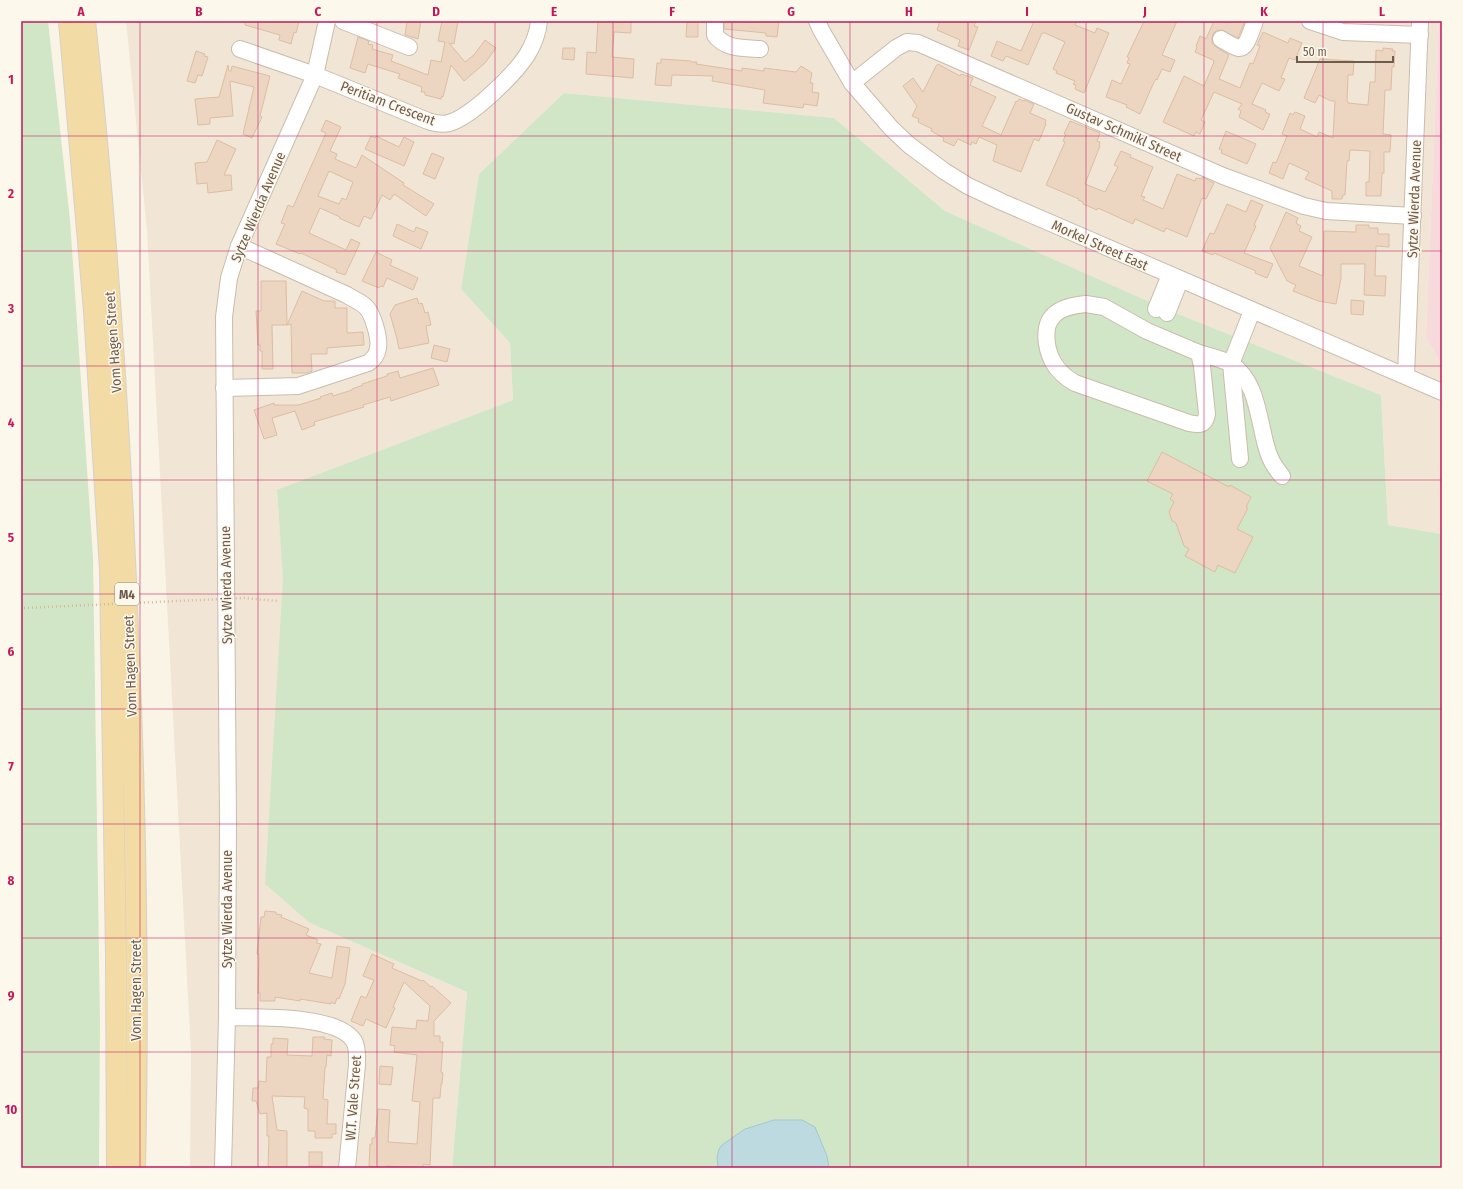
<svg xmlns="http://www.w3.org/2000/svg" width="1463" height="1189" font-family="'Fira Sans Condensed',sans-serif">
	<rect width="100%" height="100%" fill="#faf4e6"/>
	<polygon fill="#f1e6d5" points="126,21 1439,21 1426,337 1439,361 1442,362 1442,534 1388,525 1381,395 1168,310 945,211 834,118 564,93 479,174 461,289 510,343 513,400 277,491 310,923 467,992 452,1168 190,1168 191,1053 147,231"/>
	<polygon fill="#f7dadc" points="1439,21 1442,21 1442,362 1439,361 1426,337"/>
	<g fill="#d1e6c6">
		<polygon points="21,21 48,21 70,220 93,557 100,1022 99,1168 21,1168"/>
		<polygon points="564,93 834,118 945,211 1168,310 1381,395 1388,525 1442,534 1442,1168 452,1168 467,992 310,923 265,884 283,578 277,490 513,400 510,343 461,289 479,174"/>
	</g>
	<polygon fill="#bddae1" stroke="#a4c8d2" points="774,1120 802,1120 815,1127 827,1156 829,1168 718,1168 717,1157 719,1149 722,1145 745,1129"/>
	<g fill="#ecd5c1" stroke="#ddbda3" fill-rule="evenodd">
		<polygon points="245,21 299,21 296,33 294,32 291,44 279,40 280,35 245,25"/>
		<polygon points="407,21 421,21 418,39 405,35"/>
		<polygon points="442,21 458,21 454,44 449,43 465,62 474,55 485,40 496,48 485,63 464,81 451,65 443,97 442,96 441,99 425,95 425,92 421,92 422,87 398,78 400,74 368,64 365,73 350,68 358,37 369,41 368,44 373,45 372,49 393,55 391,61 428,75 431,60 441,62 445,42 438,41"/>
		<polygon points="598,21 631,21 631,33 614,32 612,57 634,59 633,78 586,74 587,52 596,53"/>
		<polygon points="687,21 698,21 698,37 686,37"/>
		<polygon points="724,21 779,21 777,37 766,36 766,33 724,29"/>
		<polygon points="940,21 976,21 974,26 978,27 969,50 958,46 960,40 937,30"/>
		<polygon points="1034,21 1077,21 1075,25 1095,33 1097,28 1109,33 1084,93 1075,89 1076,85 1073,84 1075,81 1056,73 1057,71 1053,69 1065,42 1045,33 1042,33 1028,65 1006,56 1003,61 991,56 997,41 1021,51"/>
		<polygon points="1144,21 1177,21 1162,55 1175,60 1170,72 1162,69 1157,80 1156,79 1154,82 1140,114 1126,107 1127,105 1106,97 1112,80 1121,84 1130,64 1127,63 1129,58 1127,57"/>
		<polygon points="1214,21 1245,21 1238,38 1221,30 1216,31 1213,34 1212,38 1212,43 1216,47 1229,55 1219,79 1240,88 1250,63 1253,64 1260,46 1257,45 1263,32 1288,43 1290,38 1302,43 1295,60 1289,58 1281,78 1285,79 1279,91 1262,83 1252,104 1266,110 1265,112 1270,114 1263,130 1239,117 1241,111 1238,109 1242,104 1214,92 1201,120 1205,122 1200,134 1196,132 1194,136 1163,122 1184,76 1204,86 1214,62 1213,60 1195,52 1197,47 1196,46 1200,36 1206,39"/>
		<polygon points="563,48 575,48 574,60 562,59"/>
		<polygon points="1383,48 1393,49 1392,51 1395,51 1394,67 1392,67 1391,90 1385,90 1383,134 1391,135 1390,152 1384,152 1384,173 1382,173 1381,196 1366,196 1366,182 1369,182 1370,151 1350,150 1349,161 1347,161 1345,195 1343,195 1342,199 1332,199 1332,191 1305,179 1309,172 1289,163 1283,179 1269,173 1273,162 1276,163 1287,136 1282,134 1290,113 1293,115 1295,112 1305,116 1300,129 1317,137 1319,132 1333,138 1335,101 1331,101 1319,95 1315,103 1304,98 1320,59 1354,61 1353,75 1348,75 1347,101 1348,102 1348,103 1368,105 1370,82 1375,82 1376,50 1383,51"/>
		<polygon points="196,51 205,54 204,56 208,57 202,76 198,75 195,83 187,81"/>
		<polygon points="661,59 691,61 691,62 697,62 696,64 742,71 742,68 764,71 764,68 796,72 801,66 812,73 810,83 813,83 812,92 819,93 817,106 804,104 803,108 763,103 765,90 712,81 713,76 672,75 671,86 655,85 657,63 661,63"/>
		<polygon points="938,64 960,76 961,74 973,78 970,85 996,97 982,126 1001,135 1016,101 1017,102 1019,99 1023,101 1024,100 1034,104 1030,113 1046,120 1045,124 1046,124 1039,141 1034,139 1021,172 993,161 997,145 979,137 976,144 972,142 971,145 958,139 954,146 943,141 944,138 931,131 932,129 918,122 919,119 912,116 917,106 903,86 913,78 923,92 936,66"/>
		<polygon points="228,65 229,71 231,71 232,66 270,76 260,116 262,117 252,138 243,134 254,87 230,81 233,116 210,118 210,124 198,125 195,99 219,97"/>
		<path d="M326,120L341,127L330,151L337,154L335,159L356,168L362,155L404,183L403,185L434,204L426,216L394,194L390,200L382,195L371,219L364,216L359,227L339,218L340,217L320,208L309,233L346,250L351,239L360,243L345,275L336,272L337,270L301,253L300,254L276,244L285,224L281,223L288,205L293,207L326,133L321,131ZM329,171L353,182L346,200L342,198L339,204L318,196Z"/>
		<polygon points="1070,121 1100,133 1097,141 1100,142 1099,146 1100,146 1085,184 1105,192 1118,167 1114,165 1121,151 1131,155 1130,157 1153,167 1141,196 1145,197 1143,200 1163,209 1177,174 1195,181 1196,178 1202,179 1202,177 1214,183 1206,199 1202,198 1187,237 1166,228 1164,232 1135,219 1133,224 1098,208 1097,210 1083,204 1083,202 1078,200 1079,199 1046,185 1065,142 1063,141 1066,134 1064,134"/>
		<polygon points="1226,131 1256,144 1247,164 1221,153 1222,150 1219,149"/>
		<polygon points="371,136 375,138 376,136 399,147 404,137 414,142 404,166 365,149"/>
		<polygon points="217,140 236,149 224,175 231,175 232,190 208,193 207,183 197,184 195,163 207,162"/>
		<polygon points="432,153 444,158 435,179 423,174"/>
		<polygon points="1251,200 1263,205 1254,225 1256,226 1244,253 1273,264 1267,278 1255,273 1256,271 1214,253 1213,255 1202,251 1210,233 1214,234 1227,204 1246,212"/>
		<polygon points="1286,212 1298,218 1296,223 1301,226 1299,231 1312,237 1299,266 1323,276 1324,231 1356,232 1356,225 1369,225 1369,228 1378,228 1378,234 1389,234 1389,247 1376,246 1375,276 1386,276 1385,296 1364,295 1365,264 1341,264 1341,278 1336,304 1318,301 1293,291 1296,285 1287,281 1270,248"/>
		<polygon points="397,224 414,232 416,227 428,232 421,249 393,236"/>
		<polygon points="376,252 392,260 390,265 418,278 413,290 387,278 383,287 381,286 379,288 362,281"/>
		<polygon points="261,281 286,281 287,325 272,325 273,369 262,369 262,351 260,351 260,345 258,345 256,311 261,311"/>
		<polygon points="302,291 324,301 335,301 335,308 347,308 347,333 363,332 364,345 327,348 327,354 311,354 312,371 307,373 292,373 291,324 287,325"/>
		<polygon points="417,298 419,304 422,303 425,313 428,312 431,325 426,326 429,343 399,349 397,339 390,314 395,305"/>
		<polygon points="1351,300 1364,301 1363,315 1351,314"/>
		<polygon points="434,345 450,349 447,362 431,358"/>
		<polygon points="433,368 439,385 391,401 390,397 363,405 364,407 314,422 315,425 302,430 295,411 272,418 277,435 264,439 254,410 274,403 274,405 299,405 321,398 320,397 332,393 333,396 352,390 352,389 363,385 362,384 387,376 387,374 398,371 400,378"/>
		<polygon points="1162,452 1229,487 1230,485 1251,497 1246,507 1248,508 1237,529 1253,537 1235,573 1218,565 1215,572 1185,556 1189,549 1184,546 1176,523 1172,521 1169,512 1174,502 1170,499 1173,494 1147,481"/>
		<polygon points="265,911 276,912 276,914 282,915 281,917 309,929 306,935 318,940 316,943 321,944 309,973 332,978 337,946 350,948 345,984 339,999 337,998 335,1004 331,1002 331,1004 300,999 300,1001 275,997 275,1001 260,1001 260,993 258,993 259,962 259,954 257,954 261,917 264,917"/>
		<polygon points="372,954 394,964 392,968 422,981 423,980 431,987 432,986 451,1003 434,1021 434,1036 440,1036 440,1042 443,1042 441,1072 443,1073 442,1084 441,1084 440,1098 433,1098 430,1165 423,1164 423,1168 386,1166 386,1168 369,1166 370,1144 372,1144 372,1138 375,1138 378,1109 390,1110 388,1142 417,1144 420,1102 412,1101 417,1055 394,1052 395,1046 390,1045 392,1027 416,1029 417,1020 428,1021 430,1006 404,982 393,1007 395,1008 386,1028 366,1019 363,1026 351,1021 361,996 366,998 374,980 363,976"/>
		<polygon points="313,1037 325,1037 324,1039 332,1040 331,1056 327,1055 326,1067 325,1067 323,1099 328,1100 327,1124 336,1124 336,1134 332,1134 332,1138 315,1138 315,1131 308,1131 308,1109 304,1108 305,1097 272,1096 277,1130 287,1131 287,1168 268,1168 269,1136 267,1136 267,1113 260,1114 256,1101 252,1101 253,1088 258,1088 259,1081 266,1082 267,1057 271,1057 271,1044 273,1044 273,1038 288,1039 287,1055 312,1056"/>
		<polygon points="380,1066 393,1067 391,1085 379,1084"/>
		<rect x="309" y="1152" width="13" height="14"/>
	</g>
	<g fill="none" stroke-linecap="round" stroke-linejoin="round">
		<g stroke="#cabcad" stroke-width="18">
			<g id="minor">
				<polyline points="343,21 409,47"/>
				<path d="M715,21V35C725,49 744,48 760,49"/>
				<polyline points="817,21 821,30 852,83 891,128 909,145 944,171 968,186 1002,202 1442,392"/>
				<polyline points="1310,21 1343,32 1420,35"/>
				<path d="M1221,39C1226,42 1233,47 1239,48C1247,49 1252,28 1255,21"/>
				<path d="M240,49L315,75L428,121C434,123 442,125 449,123C471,117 514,75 527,55C533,45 538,33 539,21"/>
				<polyline points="852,83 896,48 907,42 918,43 1223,176 1304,206 1326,211 1413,216"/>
				<path d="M1086,304L1104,307L1147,331L1199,353L1202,366L1207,414C1205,426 1199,425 1189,423L1075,383C1066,378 1058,371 1053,362C1046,349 1042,326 1054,315C1062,307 1075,305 1086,304Z"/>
				<polyline points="1156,309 1170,275"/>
				<polyline points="1167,313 1180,280"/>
				<path d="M1199,353C1208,356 1223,359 1231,364C1260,383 1258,426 1269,455C1272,463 1277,470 1282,476"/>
				<polyline points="1406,376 1420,21"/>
				<path d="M224,388L298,386L368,363C373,360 377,355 378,348C380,339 373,314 366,307C361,302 353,299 347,295L239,246"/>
				<polyline points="1240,459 1231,364 1252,311"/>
				<path d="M227,1017C256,1018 337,1014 354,1041C358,1048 357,1058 357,1065L347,1168"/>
				<polyline points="223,1168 227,1017 228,823 224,317 229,278 239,246 315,75 327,21"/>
			</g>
		</g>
		<g stroke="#d7d1cd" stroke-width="22">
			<g id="major">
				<polyline points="69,21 94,311 110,569 116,955 117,1168"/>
				<path d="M85,21C108,232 121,443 129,654C136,825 139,997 135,1168"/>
			</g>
		</g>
		<polyline stroke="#d1b9a4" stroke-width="2.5" stroke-dasharray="1 3" stroke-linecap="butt" points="21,609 24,608"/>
		<use href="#minor" stroke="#fff" stroke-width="16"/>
		<use href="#major" stroke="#f2dba5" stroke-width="20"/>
		<polyline stroke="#d1b9a4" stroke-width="2.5" stroke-dasharray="1 3" stroke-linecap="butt" points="24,608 244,598 278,601"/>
	</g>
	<path fill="none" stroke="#c2185b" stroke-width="1" stroke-opacity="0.55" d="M140,21V1168M258,21V1168M377,21V1168M495,21V1168M613,21V1168M732,21V1168M850,21V1168M968,21V1168M1086,21V1168M1204,21V1168M1323,21V1168M21,136H1442M21,251H1442M21,366H1442M21,480H1442M21,594H1442M21,709H1442M21,824H1442M21,938H1442M21,1052H1442"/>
	<g text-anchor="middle" stroke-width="3" stroke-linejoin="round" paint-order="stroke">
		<rect fill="#fdf8ec" stroke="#9a8b7d" stroke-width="1" x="115" y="583" width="24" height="22" rx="3"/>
		<g font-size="13" font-weight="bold" fill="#705c4e">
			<text x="127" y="599">M4</text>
		</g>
		<g font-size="14" fill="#705c4e" stroke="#fdf8ec">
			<text transform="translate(388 103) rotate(21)" y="5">Peritiam Crescent</text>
			<text transform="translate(1124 132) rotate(24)" y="5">Gustav Schmikl Street</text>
			<text transform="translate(1414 199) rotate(-88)" y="5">Sytze Wierda Avenue</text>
			<text transform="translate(258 207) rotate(-67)" y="5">Sytze Wierda Avenue</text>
			<text transform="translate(1100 245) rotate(24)" y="5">Morkel Street East</text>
			<text transform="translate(113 342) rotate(-94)" y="5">Vom Hagen Street</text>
			<text transform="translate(226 585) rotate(-91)" y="5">Sytze Wierda Avenue</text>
			<text transform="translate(130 666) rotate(-92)" y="5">Vom Hagen Street</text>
			<text transform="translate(227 909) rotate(-90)" y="5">Sytze Wierda Avenue</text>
			<text transform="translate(136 990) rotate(-90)" y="5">Vom Hagen Street</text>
			<text transform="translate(353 1098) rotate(-86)" y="5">W.T. Vale Street</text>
		</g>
	</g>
	<rect width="1463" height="1189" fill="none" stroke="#fdf8ec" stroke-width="44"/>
	<path d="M1297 56v6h96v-6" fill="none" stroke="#705c4e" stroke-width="2"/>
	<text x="1303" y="56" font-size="12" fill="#705c4e" stroke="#fdf8ec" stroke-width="3" paint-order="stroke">50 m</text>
	<rect x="22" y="22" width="1419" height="1145" fill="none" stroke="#c2185b" stroke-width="1.5"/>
	<g font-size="13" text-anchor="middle" font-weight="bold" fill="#c2185b">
		<text x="81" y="16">A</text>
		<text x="199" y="16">B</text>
		<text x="318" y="16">C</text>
		<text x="436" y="16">D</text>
		<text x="554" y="16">E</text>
		<text x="672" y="16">F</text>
		<text x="791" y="16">G</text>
		<text x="909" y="16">H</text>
		<text x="1027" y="16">I</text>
		<text x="1145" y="16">J</text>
		<text x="1264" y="16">K</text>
		<text x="1382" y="16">L</text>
		<text x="11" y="84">1</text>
		<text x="11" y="198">2</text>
		<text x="11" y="313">3</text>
		<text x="11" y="427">4</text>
		<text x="11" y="542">5</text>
		<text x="11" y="656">6</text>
		<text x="11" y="771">7</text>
		<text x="11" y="885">8</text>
		<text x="11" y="1000">9</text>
		<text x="11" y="1114">10</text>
	</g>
</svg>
